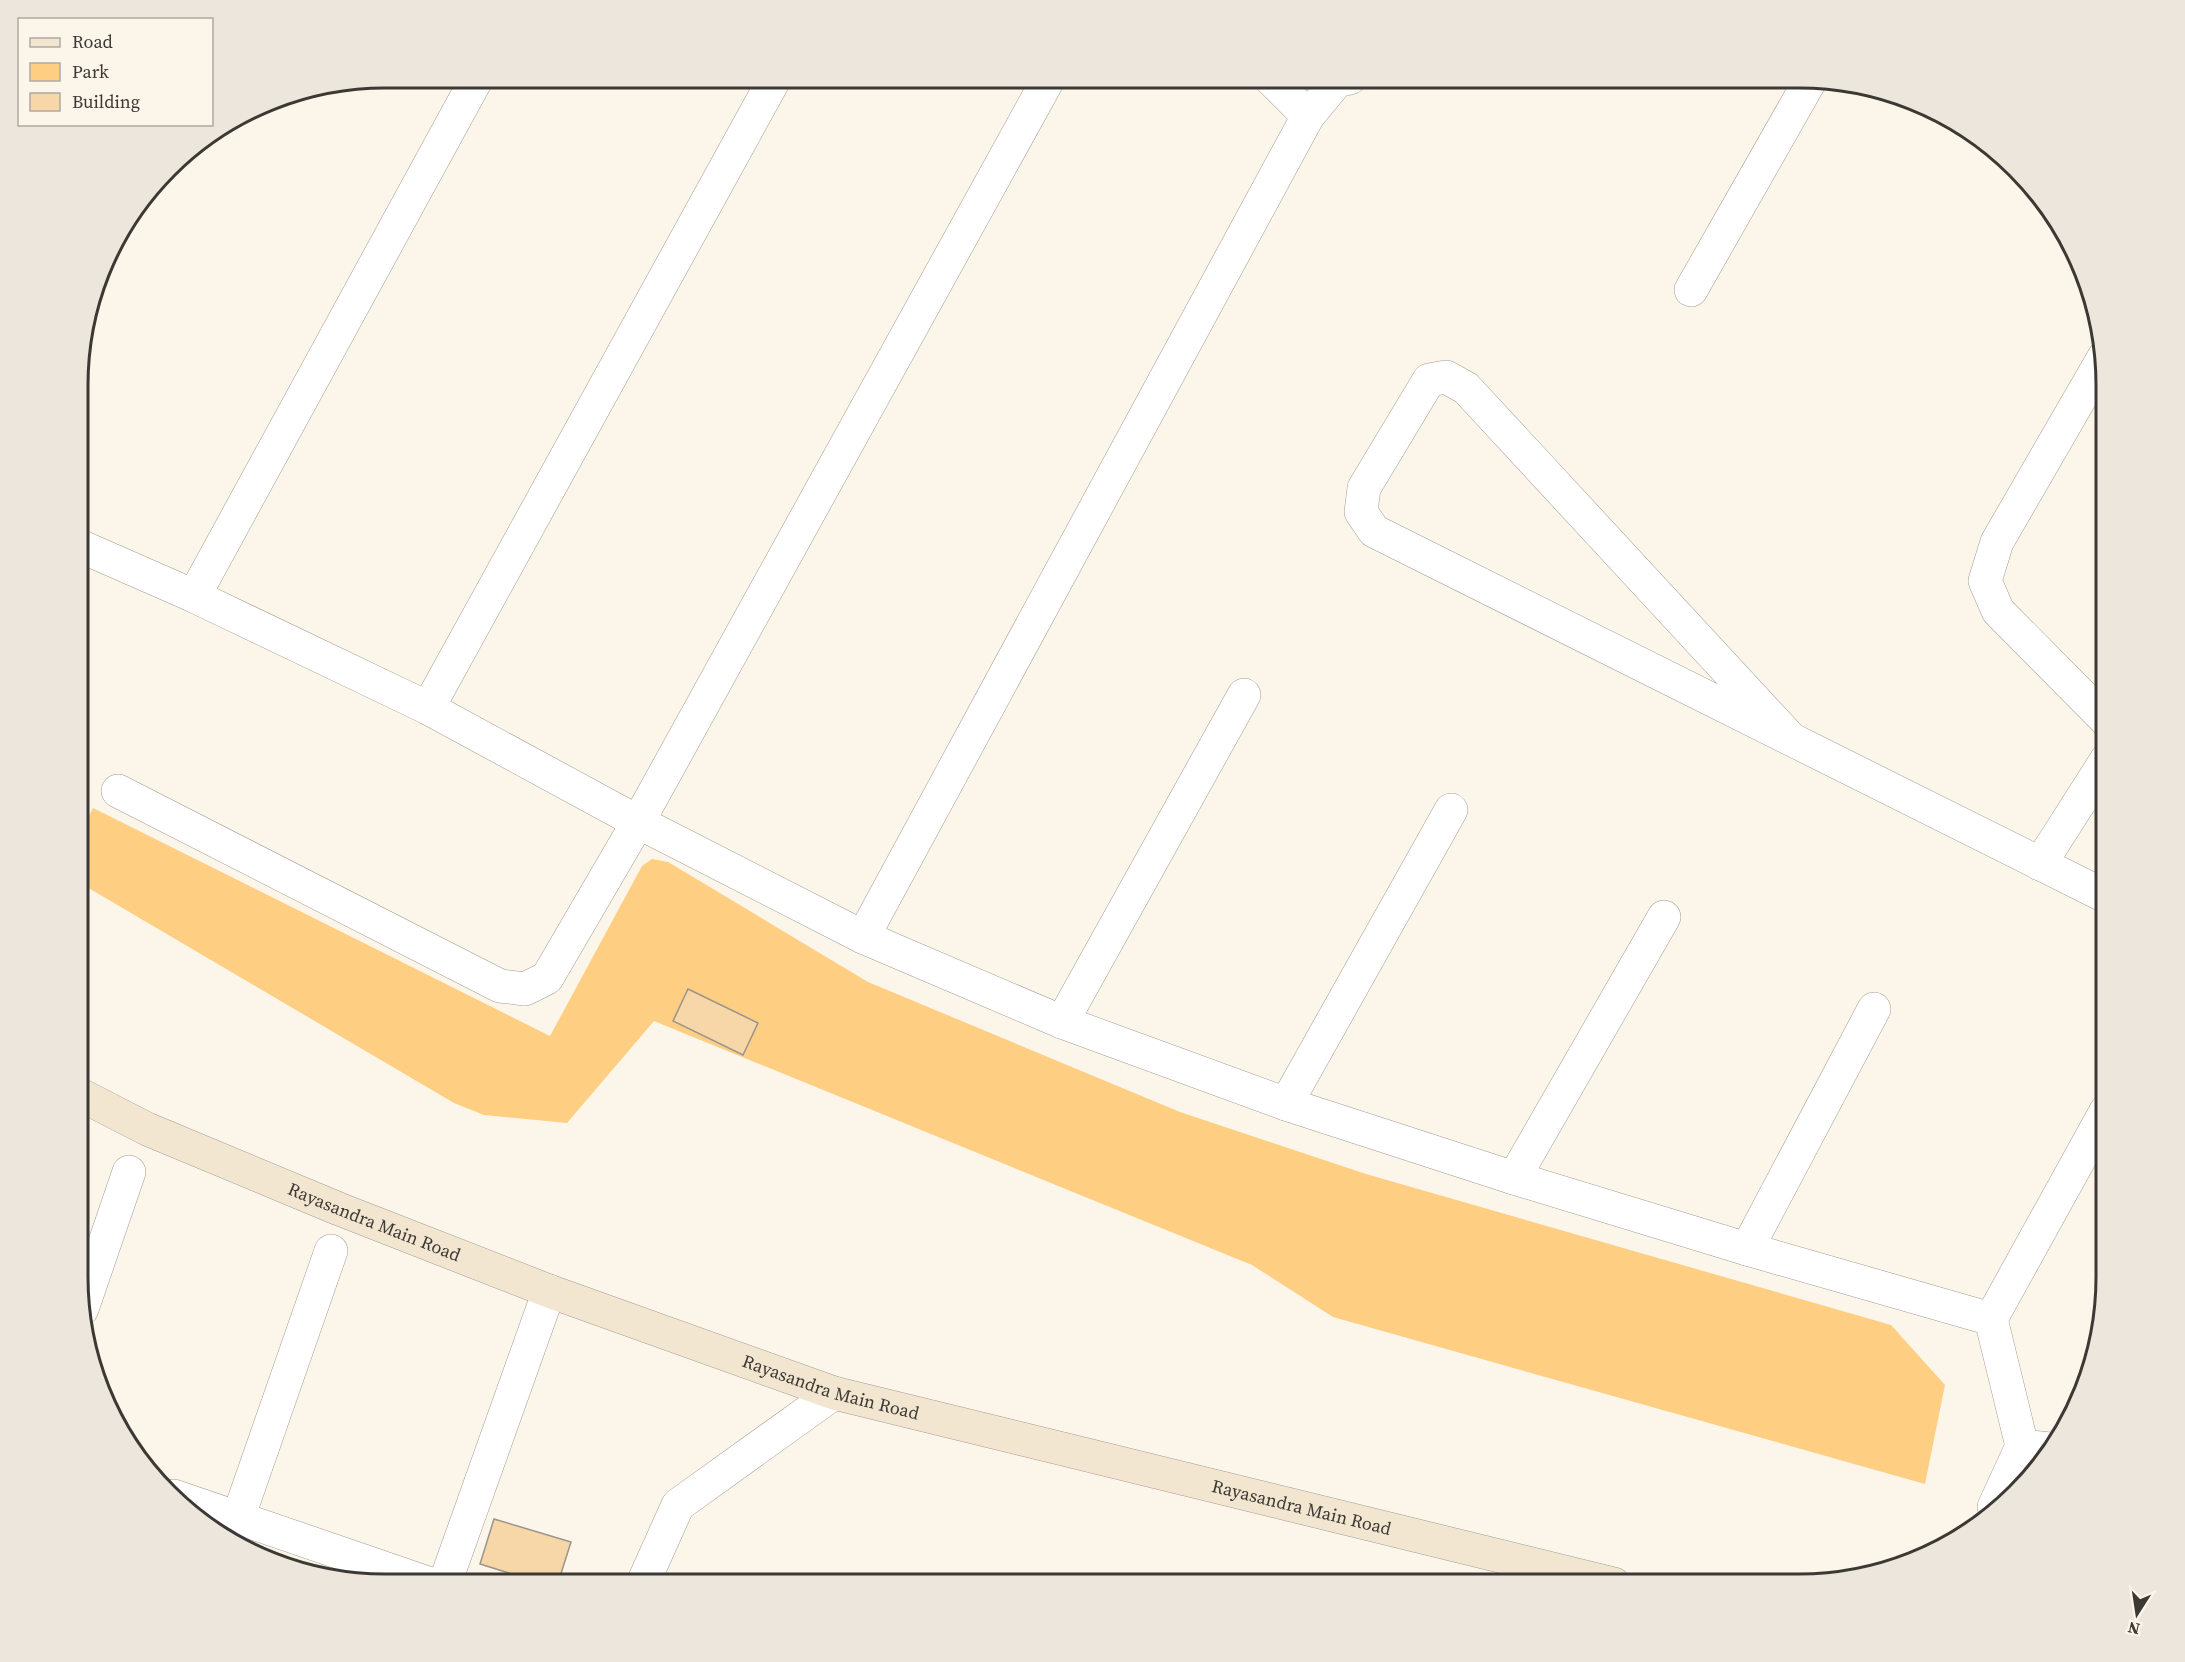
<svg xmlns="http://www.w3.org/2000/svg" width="2185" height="1662" font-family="'Source Serif 4',serif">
	<rect width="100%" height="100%" fill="#fcf5ea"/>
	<polygon fill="#fece82" points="93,808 550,1036 642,866 652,859 668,862 868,982 1180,1112 1366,1174 1891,1325 1945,1385 1925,1484 1333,1317 1252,1265 654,1021 567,1123 484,1115 454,1103 80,883 80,834"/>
	<g fill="#f7d7a7" stroke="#9b948a" stroke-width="1.5">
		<polygon points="688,989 758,1023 743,1055 673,1021"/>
		<polygon points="494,1519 571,1542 558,1583 541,1583 480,1564"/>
	</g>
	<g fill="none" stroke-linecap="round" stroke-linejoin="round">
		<g stroke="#a39d93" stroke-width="34">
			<g id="street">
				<polyline points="1270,78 1308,116"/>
				<polyline points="1691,290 1811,79"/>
				<polyline points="2104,357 1997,542 1985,581 1998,611 2107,721"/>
				<polyline points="80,546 194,596 428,708 638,822 863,937 1062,1022 1286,1104 1514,1178 1747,1249 1991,1319 2106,1111"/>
				<polyline points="194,596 477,78"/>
				<polyline points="428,708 775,78"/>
				<polyline points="1790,738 1466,388 1446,377 1429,380 1364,488 1361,512 1374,531 2107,897"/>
				<polyline points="118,791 500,986 525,989 547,978 638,822 1049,78"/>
				<polyline points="2040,864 2107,759"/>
				<polyline points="863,937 1308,116 1337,81 1350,78"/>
				<polyline points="1062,1022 1244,695"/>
				<polyline points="1286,1104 1451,810"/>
				<polyline points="1514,1178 1664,917"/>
				<polyline points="1747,1249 1874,1009"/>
				<polyline points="82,1309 129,1172"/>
				<polyline points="1991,1319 2022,1446"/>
				<polyline points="174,1496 428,1583"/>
				<polyline points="1994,1507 2022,1446 2050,1449"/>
				<polyline points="231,1538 331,1251"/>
				<polyline points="445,1583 549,1291"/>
				<polyline points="643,1583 678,1505 834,1393"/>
			</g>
		</g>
		<g stroke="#a39d93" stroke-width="34">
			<g id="secondary">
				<path id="s1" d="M79,1094L147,1129L339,1209L549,1291L834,1393L1614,1584"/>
			</g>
		</g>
		<use href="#street" stroke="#fff" stroke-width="33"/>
		<use href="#secondary" stroke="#f2e6d1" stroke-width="33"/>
	</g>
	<g text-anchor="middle" stroke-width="4.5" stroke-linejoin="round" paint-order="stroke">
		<g font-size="18" fill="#3c3935" stroke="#fcf5ea">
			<text dy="6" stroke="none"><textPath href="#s1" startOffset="322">Rayasandra Main Road</textPath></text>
			<text dy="6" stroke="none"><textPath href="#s1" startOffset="808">Rayasandra Main Road</textPath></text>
			<text dy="6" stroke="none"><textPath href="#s1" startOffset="1294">Rayasandra Main Road</textPath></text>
		</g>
	</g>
	<path d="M0 0H2185V1662H0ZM385 88H1799A297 297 0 0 1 2096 385V1277A297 297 0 0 1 1799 1574H385A297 297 0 0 1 88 1277V385A297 297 0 0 1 385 88Z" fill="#ede6dc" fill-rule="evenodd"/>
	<path fill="none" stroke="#3c3935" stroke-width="3" d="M385 88H1799A297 297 0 0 1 2096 385V1277A297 297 0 0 1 1799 1574H385A297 297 0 0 1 88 1277V385A297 297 0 0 1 385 88Z"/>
	<rect x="18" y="18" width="195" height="108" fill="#fcf5ea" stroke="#afaaa2" stroke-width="1.5"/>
	<rect x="30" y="38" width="30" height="9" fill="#f2e6d1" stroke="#afaaa2" stroke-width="1.5"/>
	<text x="72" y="48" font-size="18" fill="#3c3935">Road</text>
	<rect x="30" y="63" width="30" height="18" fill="#fece82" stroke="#afaaa2" stroke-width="1.5"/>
	<text x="72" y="78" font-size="18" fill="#3c3935">Park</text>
	<rect x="30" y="93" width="30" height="18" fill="#f7d7a7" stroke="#afaaa2" stroke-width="1.5"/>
	<text x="72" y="108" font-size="18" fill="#3c3935">Building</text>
	<g transform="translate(2137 1614) rotate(192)" stroke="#fcf5ea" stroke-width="4.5" paint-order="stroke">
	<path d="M0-4.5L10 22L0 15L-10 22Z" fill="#3c3935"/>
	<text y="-9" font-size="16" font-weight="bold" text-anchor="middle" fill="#3c3935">N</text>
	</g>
</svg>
